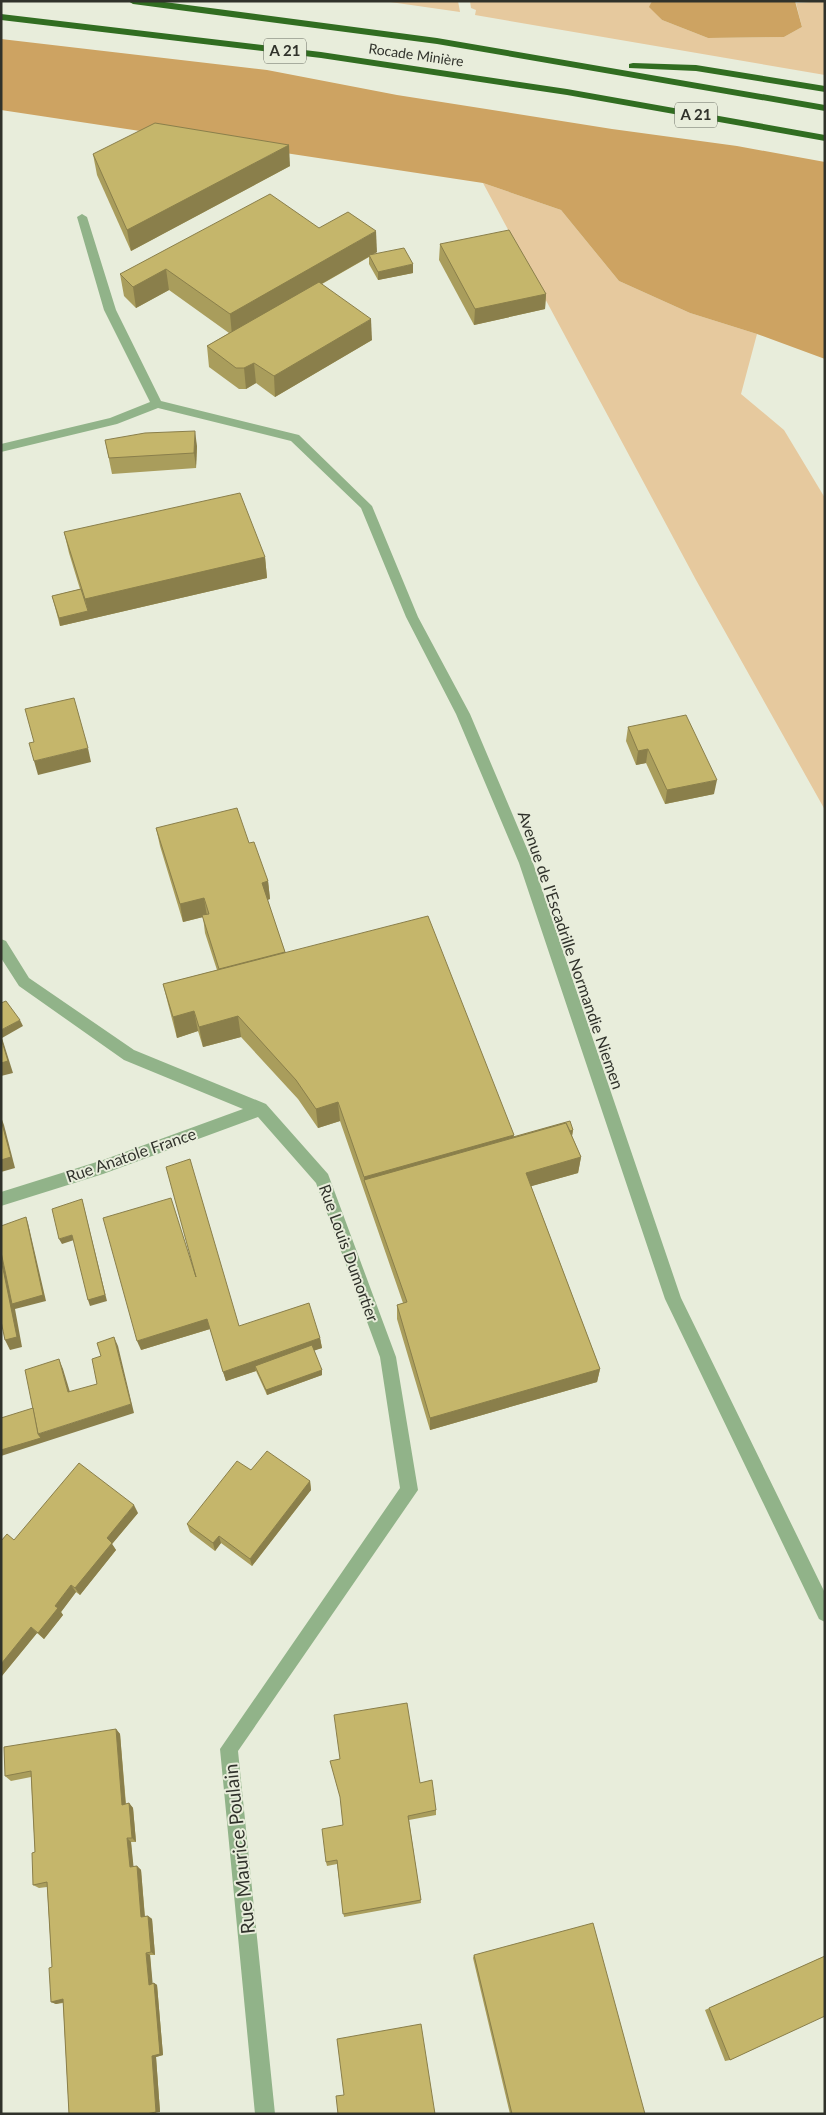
<svg xmlns="http://www.w3.org/2000/svg" width="826" height="2115" font-family="Lato,sans-serif">
	<rect width="100%" height="100%" fill="#e8eddb"/>
	<g fill="#e6c99e">
		<polygon points="381,1 458,1 460,12 383,1"/>
		<polygon points="470,1 652,1 650,7 662,20 708,38 784,37 802,27 796,3 825,1 825,75 475,15 476,10 471,8"/>
		<polygon points="483,183 561,210 619,281 690,313 757,334 741,394 784,430 825,498 825,810 696,580"/>
	</g>
	<g fill="#cda362">
		<polygon points="652,1 795,1 802,27 784,37 708,38 662,20 649,7"/>
		<polygon points="1,39 267,70 397,95 612,129 737,146 825,162 825,359 757,334 690,313 619,281 561,210 483,183 1,110"/>
	</g>
	<g fill="none" stroke-linecap="round" stroke-linejoin="round">
		<g fill="#91b389" fill-rule="evenodd">
			<polygon points="82,214 87,217 116,310 161,401 299,435 372,506 418,617 470,714 533,863 681,1298 825,1593 825,1622 819,1619 665,1299 519,863 456,714 406,617 361,508 291,441 158,408 117,424 1,452 1,444 110,418 150,402 104,310 77,217"/>
			<polygon points="1,939 6,941 29,978 134,1050 266,1104 328,1174 396,1357 418,1490 238,1751 275,2114 255,2114 220,1749 400,1488 380,1357 316,1183 258,1117 103,1174 1,1206 1,1192 103,1160 243,1109 124,1060 19,986 1,958"/>
		</g>
		<g fill="#316d21" fill-rule="evenodd">
			<polygon points="128,1 157,1 437,38 825,105 825,111 437,44 133,4"/>
			<polygon points="1,14 321,52 567,89 825,135 825,141 567,95 321,58 1,20"/>
			<polygon points="633,63 696,65 825,86 825,92 696,71 629,68 629,64"/>
		</g>
	</g>
	<g fill="#a99d5c">
		<polygon points="93,154 290,166 131,251 97,175"/>
		<polygon points="319,228 377,252 372,255 413,273 378,280 369,264 369,257 322,284 372,340 275,397 256,383 246,389 239,389 209,367 207,346 229,333 169,290 136,308 124,296 120,274"/>
		<polygon points="440,244 546,294 545,309 474,325 439,260"/>
		<polygon points="105,440 197,446 196,468 112,474"/>
		<polygon points="64,532 265,557 267,578 60,626 52,596 80,589 69,553"/>
		<polygon points="628,727 714,794 665,804 646,763 636,765 626,741"/>
		<polygon points="156,828 249,843 268,881 270,899 267,900 285,952 514,1135 513,1137 573,1130 572,1136 581,1157 578,1173 531,1186 600,1369 597,1382 430,1430 397,1319 397,1305 403,1303 340,1121 318,1128 298,1099 241,1037 203,1047 198,1031 177,1038 168,1004 163,984 217,970 205,933 203,917 183,922 160,846"/>
		<polygon points="194,1272 239,1326 320,1338 322,1348 314,1350 322,1375 267,1395 256,1371 226,1381 210,1329 141,1350"/>
		<polygon points="251,1470 310,1481 311,1490 252,1566 221,1543 215,1551 190,1532 187,1524"/>
		<polygon points="138,1513 112,1544 116,1550 80,1595 76,1592 61,1612 63,1615 44,1639 37,1633 1,1677 14,1540"/>
		<polygon points="116,1729 120,1734 126,1804 129,1803 133,1808 136,1842 131,1842 133,1867 137,1866 141,1870 145,1917 148,1916 152,1919 155,1955 150,1955 152,1984 154,1983 157,1985 163,2055 156,2057 160,2112 151,2114 69,2114 63,2003 56,2004 51,2002 52,1967 47,1887 39,1888 33,1885 35,1852 31,1777 11,1781 5,1776"/>
		<polygon points="420,1783 436,1810 436,1815 409,1820 421,1903 344,1917 337,1864 327,1866 326,1862 343,1825"/>
		<polygon points="474,1955 645,2114 510,2114 473,1958"/>
		<polygon points="825,1956 825,2019 823,2016 730,2060 725,2061 705,2010"/>
	</g>
	<g fill="#8a7f4b">
		<polygon points="289,145 290,166 131,251 127,230"/>
		<polygon points="376,231 377,252 232,335 230,314"/>
		<polygon points="413,264 413,273 378,280 378,272"/>
		<polygon points="166,269 169,290 136,308 133,287"/>
		<polygon points="546,294 545,309 474,325 475,309"/>
		<polygon points="371,319 372,340 275,397 274,376"/>
		<polygon points="254,363 256,383 246,389 244,368"/>
		<polygon points="195,431 197,446 196,468 194,453"/>
		<polygon points="265,557 267,578 60,626 59,618 88,611 85,599"/>
		<polygon points="88,748 91,762 38,775 34,761"/>
		<polygon points="648,749 646,763 636,765 638,751"/>
		<polygon points="717,780 714,794 665,804 667,790"/>
		<polygon points="268,881 270,899 264,901 262,883"/>
		<polygon points="204,898 207,916 183,922 180,904"/>
		<polygon points="194,1011 198,1031 177,1038 173,1017"/>
		<polygon points="238,1016 241,1037 203,1047 199,1027"/>
		<polygon points="20,1020 23,1026 2,1038 13,1073 1,1076 1,1030"/>
		<polygon points="338,1102 340,1121 318,1128 316,1109"/>
		<polygon points="1,1117 4,1125 15,1168 1,1172"/>
		<polygon points="573,1130 572,1136 369,1194 364,1180 364,1177 514,1135 512,1147"/>
		<polygon points="581,1157 578,1173 525,1188 526,1173"/>
		<polygon points="82,1199 107,1301 90,1306 88,1300"/>
		<polygon points="26,1217 28,1223 46,1301 15,1309 22,1347 10,1350 5,1340 1,1245"/>
		<polygon points="72,1235 74,1240 62,1244 59,1239"/>
		<polygon points="207,1319 210,1329 141,1350 137,1341"/>
		<polygon points="114,1337 118,1346 134,1413 1,1456 1,1450 38,1434 131,1404"/>
		<polygon points="320,1338 322,1348 257,1370 255,1366 256,1371 226,1381 223,1372"/>
		<polygon points="59,1359 63,1369 73,1402 68,1392"/>
		<polygon points="600,1369 597,1382 430,1430 430,1418"/>
		<polygon points="322,1370 322,1375 267,1395 266,1390"/>
		<polygon points="310,1481 311,1490 252,1566 250,1559"/>
		<polygon points="134,1505 138,1513 112,1544 116,1550 80,1595 75,1588 107,1538"/>
		<polygon points="219,1536 221,1543 215,1551 213,1543"/>
		<polygon points="71,1585 76,1592 61,1612 63,1615 44,1639 38,1633 55,1606"/>
		<polygon points="31,1627 37,1633 1,1677 1,1664"/>
		<polygon points="116,1729 120,1734 126,1809 122,1805"/>
		<polygon points="129,1803 133,1808 136,1842 132,1838"/>
		<polygon points="127,1838 131,1842 134,1871 130,1867"/>
		<polygon points="137,1866 141,1870 145,1920 141,1917"/>
		<polygon points="148,1916 152,1919 155,1955 151,1952"/>
		<polygon points="146,1953 150,1955 153,1987 149,1985"/>
		<polygon points="154,1983 157,1985 163,2055 156,2057 160,2112 156,2112 152,2056"/>
		<polygon points="63,1999 68,2001 56,2004 51,2002"/>
	</g>
	<g fill="#c5b66b" stroke="#8a7f4b">
		<polygon points="155,123 289,145 127,230 93,154"/>
		<polygon points="270,194 319,228 348,212 376,231 230,314 166,269 133,287 120,274"/>
		<polygon points="509,230 546,294 475,309 440,244"/>
		<polygon points="404,248 413,264 378,272 369,255"/>
		<polygon points="319,282 371,319 274,376 254,363 244,368 236,368 207,346"/>
		<polygon points="195,431 194,453 109,458 105,440 145,433"/>
		<polygon points="240,493 265,557 85,599 64,532"/>
		<polygon points="81,589 88,611 59,618 52,596"/>
		<polygon points="74,698 88,748 34,761 29,743 34,742 25,709"/>
		<polygon points="686,715 717,780 667,790 648,749 638,751 628,727"/>
		<polygon points="237,808 249,843 254,842 268,881 262,883 285,952 219,969 202,915 209,914 204,898 180,904 156,828"/>
		<polygon points="428,916 514,1135 364,1177 338,1102 316,1109 296,1080 238,1016 199,1027 194,1011 173,1017 163,984"/>
		<polygon points="6,1001 20,1020 1,1030 1,1003"/>
		<polygon points="1,1038 8,1061 1,1063"/>
		<polygon points="1,1120 11,1157 1,1160"/>
		<polygon points="570,1121 573,1130 570,1131 566,1123 513,1138 513,1137"/>
		<polygon points="566,1123 581,1157 526,1173 600,1369 430,1418 397,1305 407,1302 364,1180"/>
		<polygon points="190,1159 239,1326 309,1303 320,1338 223,1372 207,1319 137,1341 103,1218 171,1198 196,1277 166,1167"/>
		<polygon points="82,1199 105,1295 88,1300 72,1235 59,1239 52,1209"/>
		<polygon points="26,1217 43,1295 12,1304 1,1252 1,1226"/>
		<polygon points="1,1259 17,1337 5,1340 1,1321"/>
		<polygon points="114,1337 131,1404 38,1434 25,1370 59,1359 68,1392 97,1384 92,1359 101,1356 97,1343"/>
		<polygon points="312,1345 322,1370 266,1390 255,1366"/>
		<polygon points="33,1408 38,1434 41,1438 1,1450 1,1418"/>
		<polygon points="267,1451 310,1481 250,1559 219,1536 213,1543 187,1524 237,1461 251,1470"/>
		<polygon points="79,1463 134,1505 107,1538 112,1543 75,1588 71,1585 55,1606 58,1608 38,1633 31,1627 1,1664 1,1541 7,1534 14,1540"/>
		<polygon points="407,1703 420,1783 432,1780 436,1810 408,1816 421,1900 343,1914 337,1860 326,1862 322,1829 343,1825 340,1797 330,1761 340,1759 334,1715"/>
		<polygon points="116,1729 122,1805 129,1803 132,1838 127,1838 130,1867 137,1866 141,1917 148,1916 151,1952 146,1953 149,1985 154,1983 160,2054 152,2056 156,2112 146,2114 69,2114 63,1999 51,2002 49,1968 52,1967 47,1882 33,1885 32,1853 35,1852 31,1771 5,1776 4,1747"/>
		<polygon points="593,1923 645,2114 512,2114 474,1955"/>
		<polygon points="825,1956 825,2016 730,2060 709,2008"/>
		<polygon points="421,2024 435,2114 338,2114 336,2096 344,2095 337,2039"/>
	</g>
	<g text-anchor="middle" stroke-width="4" stroke-linejoin="round" paint-order="stroke">
		<g font-size="14" fill="#30322b" stroke="#e8eddb">
			<text transform="translate(416 55) rotate(8)" y="5">Rocade Minière</text>
		</g>
		<g fill="#e8eddb" stroke="#676a60" stroke-width="1">
			<rect x="264" y="38.5" width="42" height="25" rx="4"/>
			<rect x="675" y="102.5" width="42" height="25" rx="4"/>
		</g>
		<g font-size="15" font-weight="bold" fill="#30322b">
			<text x="285" y="56">A 21</text>
			<text x="696" y="120">A 21</text>
		</g>
		<g font-size="16" fill="#30322b" stroke="#e8eddb">
			<text transform="translate(571 950) rotate(71)" y="6">Avenue de l'Escadrille Normandie Niemen</text>
			<text transform="translate(131 1155) rotate(-19)" y="6">Rue Anatole France</text>
			<text transform="translate(349 1253) rotate(70)" y="6">Rue Louis Dumortier</text>
		</g>
		<g font-size="19" fill="#30322b" stroke="#e8eddb">
			<text transform="translate(239 1849) rotate(-96)" y="7">Rue Maurice Poulain</text>
		</g>
	</g>
	<rect width="826" height="2115" fill="none" stroke="#30322b" stroke-width="5"/>
</svg>
